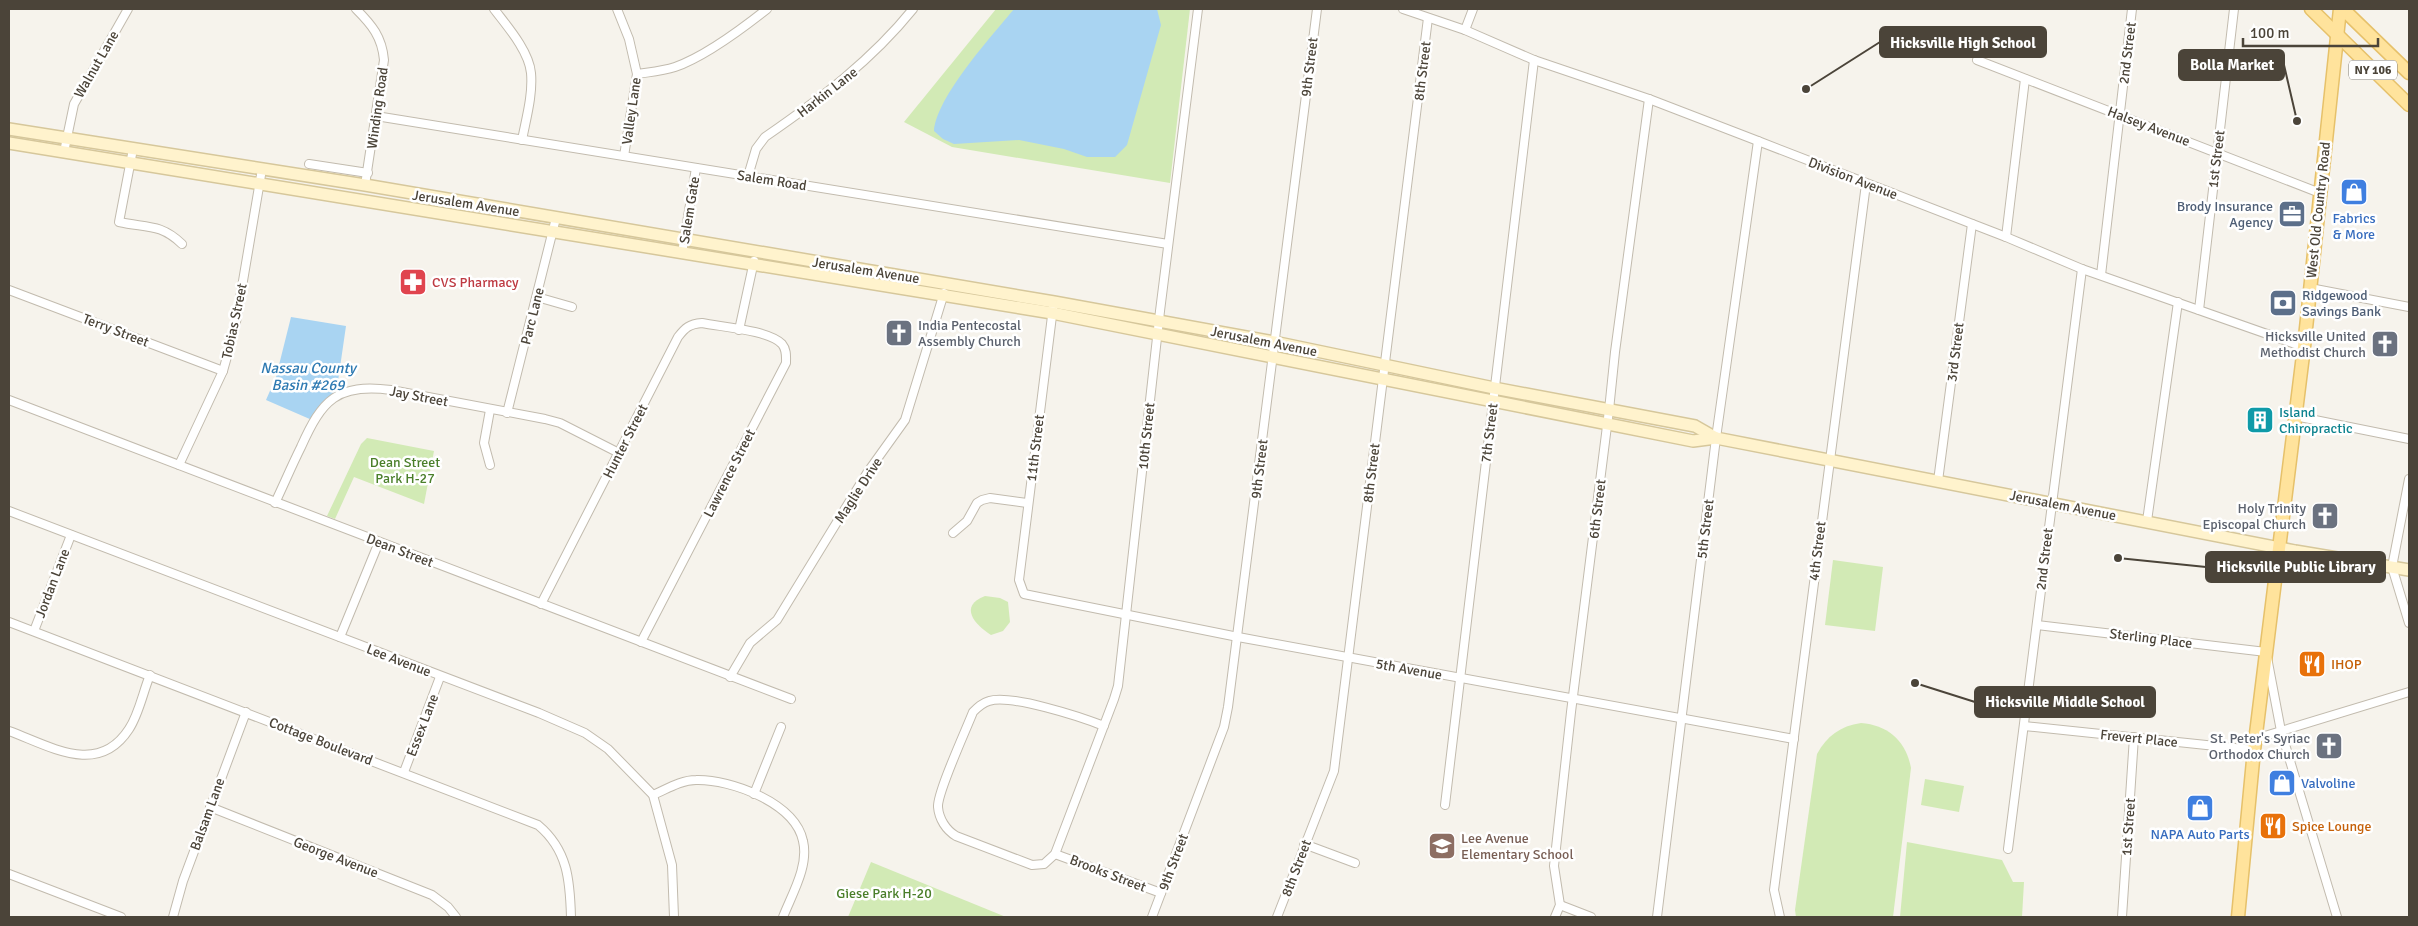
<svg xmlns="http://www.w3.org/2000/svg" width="2418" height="926" font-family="Signika,sans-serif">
	<rect width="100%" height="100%" fill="#f6f3ec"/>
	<g fill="#d2eab5">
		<polygon points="996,9 1190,9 1170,183 952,147 904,122"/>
		<polygon points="367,438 434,451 424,504 354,477 335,519 327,516 361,444"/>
		<polygon points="1833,560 1883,567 1875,631 1825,625"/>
		<path d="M985,596L1000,598L1008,602L1010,622L1003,631L991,635C975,625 958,606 985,596Z"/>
		<path d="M1861,723C1888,725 1906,741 1911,768L1893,917H1796L1795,910L1817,754C1827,736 1840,726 1861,723Z"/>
		<polygon points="1925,779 1964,786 1959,812 1921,805"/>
		<polygon points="1907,842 2002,860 2013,882 2024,882 2022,917 1900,917"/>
		<polygon points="871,862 1006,917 848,917"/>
	</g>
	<g fill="#a9d4f2">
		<path d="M1014,9H1157L1161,25L1127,145L1115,157H1087L1064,149L1019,140L954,144L943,139L934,131C937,96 991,37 1014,9Z"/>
		<polygon points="291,317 346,326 336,395 312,420 266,400 276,377"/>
	</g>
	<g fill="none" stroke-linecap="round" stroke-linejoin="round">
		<g stroke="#c2bbae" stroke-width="10">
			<g id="minor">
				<path d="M356,9C372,25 382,37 384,60L365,185"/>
				<path d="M494,9C507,26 529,51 531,73C533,95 526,119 522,140"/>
				<polyline points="617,9 629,39 637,74 624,156"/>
				<polyline points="1403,9 1465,30 1534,60 1649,99 1758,141 2006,237 2082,269 2304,347"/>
				<polyline points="1465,30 1473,9"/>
				<polyline points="1977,60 2320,193"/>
				<path d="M637,74C650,72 663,71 675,67C704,57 743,28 767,9"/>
				<polyline points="376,116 1168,244"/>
				<path d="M133,149L119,222C146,228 160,223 182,244"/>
				<polyline points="64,152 74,104 128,9"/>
				<polyline points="309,164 368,173"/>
				<path d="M748,176L756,149L765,137C820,99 871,61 913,9"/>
				<polyline points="2006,237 2025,79"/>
				<polyline points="682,253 696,168"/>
				<polyline points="2101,275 2132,9"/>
				<polyline points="2310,288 2409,307"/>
				<polyline points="9,290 223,371"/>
				<polyline points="537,297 572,307"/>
				<polyline points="1053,308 1019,580 1024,594 1238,637 1794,739"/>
				<polyline points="2199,310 2234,9"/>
				<polyline points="739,330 754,261"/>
				<polyline points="9,400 791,699"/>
				<polyline points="490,410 484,443 490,465"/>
				<polyline points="507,413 556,218"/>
				<polyline points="2295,416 2409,439"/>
				<polyline points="179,465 223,371 235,328 262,169"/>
				<polyline points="2409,479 2392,567 2409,623"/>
				<polyline points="1938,481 1972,224"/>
				<path d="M275,503C284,484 292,465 301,447C322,400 337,383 391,390L545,419L560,423L619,453"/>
				<polyline points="9,511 539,713 585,733 608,749 653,795 672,865 674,917"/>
				<polyline points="2147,521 2178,302"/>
				<polyline points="953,533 967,521 977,503 982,500 990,498 1027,503"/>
				<path d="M541,604L678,337C685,328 689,324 702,323C721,327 769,330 782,344C787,350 786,357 786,363L641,642"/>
				<path d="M9,622L538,825C568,850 570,881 571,917"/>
				<polyline points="2037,625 2266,652 2281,731 2337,917"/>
				<polyline points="34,631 71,535"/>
				<polyline points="340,637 379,542"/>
				<polyline points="730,677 750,643 777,620 867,473 905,420 944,293"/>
				<path d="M1104,726C1081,717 1011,694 989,701C982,703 978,707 973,712C966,730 937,793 938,807C939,819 946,830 956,836L1032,865L1044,864L1055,854L1114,699L1118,686L1160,311L1198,9"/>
				<polyline points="2024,726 2254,750"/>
				<path d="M9,731C50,746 98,777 129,729C139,714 143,692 150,675"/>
				<polyline points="2255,739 2409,692"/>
				<polyline points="404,772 440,677"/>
				<polyline points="754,794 781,727"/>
				<path d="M653,795C667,789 681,780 696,780C731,779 795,803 803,841C809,866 792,894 783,917"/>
				<polyline points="1445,805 1534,60"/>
				<polyline points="210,807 432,895 448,907 456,917"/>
				<polyline points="1304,844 1355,863"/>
				<polyline points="2008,849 2082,269"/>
				<polyline points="1055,854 1161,893"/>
				<polyline points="9,874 121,917"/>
				<polyline points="1560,905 1591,917"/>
				<polyline points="173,917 183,881 246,712"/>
				<polyline points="1152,917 1224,727 1228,707 1317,9"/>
				<polyline points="1277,917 1334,771 1428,18"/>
				<polyline points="1555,917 1560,905 1554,866 1571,712 1609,410 1615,352 1649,99"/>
				<polyline points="1657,917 1716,438 1758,141"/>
				<polyline points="1780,917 1774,890 1866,184"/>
				<polyline points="2122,917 2134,737"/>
			</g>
		</g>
		<g stroke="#d6c79b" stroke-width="14">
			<g id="secondary">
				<polyline points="9,129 365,185 1054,302 1274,342 1494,388 1695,426 1716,438"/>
				<polyline points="9,143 1052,313 1693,441 1716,438 2295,551 2409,570"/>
			</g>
		</g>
		<g stroke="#e6c16a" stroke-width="15">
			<g id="primary">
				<polyline points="2311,9 2409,105"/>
				<polyline points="2343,9 2409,73"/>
				<polyline points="2238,917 2254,750 2304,347 2340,9"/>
			</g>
		</g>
		<use href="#minor" stroke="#fff" stroke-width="8"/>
		<use href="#secondary" stroke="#fff3cd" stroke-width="11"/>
		<use href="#primary" stroke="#ffe39c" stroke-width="12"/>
	</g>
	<defs>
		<g id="shop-square" transform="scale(1.4375)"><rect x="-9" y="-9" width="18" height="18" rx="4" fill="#3f7fe0" stroke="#fff"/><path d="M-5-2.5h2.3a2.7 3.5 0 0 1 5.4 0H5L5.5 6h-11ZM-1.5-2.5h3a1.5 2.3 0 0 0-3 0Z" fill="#fff"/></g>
		<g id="office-square" transform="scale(1.4375)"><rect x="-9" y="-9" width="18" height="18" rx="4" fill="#5c6f8a" stroke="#fff"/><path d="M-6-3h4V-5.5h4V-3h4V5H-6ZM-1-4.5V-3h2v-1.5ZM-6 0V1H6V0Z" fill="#fff"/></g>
		<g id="pharmacy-square" transform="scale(1.4375)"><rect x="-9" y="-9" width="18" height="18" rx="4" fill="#e0444e" stroke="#fff"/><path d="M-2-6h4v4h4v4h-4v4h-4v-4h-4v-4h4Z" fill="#fff"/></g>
		<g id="bank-square" transform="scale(1.4375)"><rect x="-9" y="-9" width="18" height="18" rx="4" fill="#5c6f8a" stroke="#fff"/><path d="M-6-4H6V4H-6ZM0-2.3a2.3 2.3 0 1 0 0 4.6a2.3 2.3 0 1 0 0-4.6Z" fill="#fff"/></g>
		<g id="church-square" transform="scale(1.4375)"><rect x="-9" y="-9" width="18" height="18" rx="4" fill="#6b7280" stroke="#fff"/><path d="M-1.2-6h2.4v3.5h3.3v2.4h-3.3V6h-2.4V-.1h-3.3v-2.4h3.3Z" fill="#fff"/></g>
		<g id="building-square" transform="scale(1.4375)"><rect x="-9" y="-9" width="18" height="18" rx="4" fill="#0f9aa8" stroke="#fff"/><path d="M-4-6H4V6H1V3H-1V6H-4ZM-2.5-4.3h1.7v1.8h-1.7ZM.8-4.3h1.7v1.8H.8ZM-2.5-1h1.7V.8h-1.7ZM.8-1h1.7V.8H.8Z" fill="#fff"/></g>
		<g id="restaurant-square" transform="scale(1.4375)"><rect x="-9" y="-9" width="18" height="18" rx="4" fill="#e8710a" stroke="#fff"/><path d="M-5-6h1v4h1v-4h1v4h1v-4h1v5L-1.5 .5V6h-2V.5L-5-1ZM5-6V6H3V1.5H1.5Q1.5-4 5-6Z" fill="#fff"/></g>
		<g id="school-square" transform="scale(1.4375)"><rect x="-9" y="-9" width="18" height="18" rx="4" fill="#8d6e63" stroke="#fff"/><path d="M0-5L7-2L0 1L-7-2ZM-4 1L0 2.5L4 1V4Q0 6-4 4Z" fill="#fff"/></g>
	</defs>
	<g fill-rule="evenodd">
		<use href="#shop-square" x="2354" y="192"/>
		<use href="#office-square" x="2292" y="214"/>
		<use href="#pharmacy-square" x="413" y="282"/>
		<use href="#bank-square" x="2283" y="303"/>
		<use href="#church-square" x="899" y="333"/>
		<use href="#church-square" x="2385" y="344"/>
		<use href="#building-square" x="2260" y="420"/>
		<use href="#church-square" x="2325" y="516"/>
		<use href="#restaurant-square" x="2312" y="664"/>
		<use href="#church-square" x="2329" y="746"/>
		<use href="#shop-square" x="2282" y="783"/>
		<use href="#shop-square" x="2200" y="808"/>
		<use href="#restaurant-square" x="2273" y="826"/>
		<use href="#school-square" x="1442" y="846"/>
	</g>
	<g text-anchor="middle" stroke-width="5" stroke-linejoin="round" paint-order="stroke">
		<rect fill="#fff" stroke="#817c74" stroke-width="1" x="2349" y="60.5" width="48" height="19" rx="4"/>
		<g font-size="12" font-weight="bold" fill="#4b4439">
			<text x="2373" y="74">NY 106</text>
		</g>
		<g font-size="14" fill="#4b4439" stroke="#fff">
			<text transform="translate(2127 53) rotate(-83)" y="5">2nd Street</text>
			<text transform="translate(96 64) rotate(-60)" y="5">Walnut Lane</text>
			<text transform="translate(1309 67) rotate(-83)" y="5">9th Street</text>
			<text transform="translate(1422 71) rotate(-83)" y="5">8th Street</text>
			<text transform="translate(827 92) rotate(-38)" y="5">Harkin Lane</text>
			<text transform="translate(377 108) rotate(-82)" y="5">Winding Road</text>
			<text transform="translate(631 111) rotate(-82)" y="5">Valley Lane</text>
			<text transform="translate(2149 126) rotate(21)" y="5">Halsey Avenue</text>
			<text transform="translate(2216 159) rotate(-83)" y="5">1st Street</text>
			<text transform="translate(1853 178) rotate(21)" y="5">Division Avenue</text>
			<text transform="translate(772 180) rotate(9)" y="5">Salem Road</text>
			<text transform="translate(466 203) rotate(9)" y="5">Jerusalem Avenue</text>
			<text transform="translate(689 210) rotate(-81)" y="5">Salem Gate</text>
			<text transform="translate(2318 210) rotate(-84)" y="5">West Old Country Road</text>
			<text transform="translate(866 270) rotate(9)" y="5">Jerusalem Avenue</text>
			<text transform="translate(532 316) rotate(-76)" y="5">Parc Lane</text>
			<text transform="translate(234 321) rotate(-78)" y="5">Tobias Street</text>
			<text transform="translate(116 330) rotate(21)" y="5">Terry Street</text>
			<text transform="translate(1264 341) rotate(11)" y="5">Jerusalem Avenue</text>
			<text transform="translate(1955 352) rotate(-83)" y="5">3rd Street</text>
			<text transform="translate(419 396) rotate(11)" y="5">Jay Street</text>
			<text transform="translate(1489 433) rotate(-83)" y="5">7th Street</text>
			<text transform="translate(1146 436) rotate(-84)" y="5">10th Street</text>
			<text transform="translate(625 441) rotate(-63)" y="5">Hunter Street</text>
			<text transform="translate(1035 448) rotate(-83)" y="5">11th Street</text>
			<text transform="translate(1259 469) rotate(-83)" y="5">9th Street</text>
			<text transform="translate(729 473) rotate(-63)" y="5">Lawrence Street</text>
			<text transform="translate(1371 473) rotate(-83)" y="5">8th Street</text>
			<text transform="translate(858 490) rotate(-57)" y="5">Maglie Drive</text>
			<text transform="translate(2063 505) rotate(11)" y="5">Jerusalem Avenue</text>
			<text transform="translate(1597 509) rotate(-83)" y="5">6th Street</text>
			<text transform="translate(1705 529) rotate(-83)" y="5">5th Street</text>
			<text transform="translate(400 550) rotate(21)" y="5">Dean Street</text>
			<text transform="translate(1817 551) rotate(-83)" y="5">4th Street</text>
			<text transform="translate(2044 559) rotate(-83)" y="5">2nd Street</text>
			<text transform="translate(52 583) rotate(-69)" y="5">Jordan Lane</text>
			<text transform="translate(2151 638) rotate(7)" y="5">Sterling Place</text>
			<text transform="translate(399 660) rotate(21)" y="5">Lee Avenue</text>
			<text transform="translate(1409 669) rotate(10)" y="5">5th Avenue</text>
			<text transform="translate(422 725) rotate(-69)" y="5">Essex Lane</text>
			<text transform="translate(2139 738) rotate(6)" y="5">Frevert Place</text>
			<text transform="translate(321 741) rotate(21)" y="5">Cottage Boulevard</text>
			<text transform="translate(207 814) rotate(-70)" y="5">Balsam Lane</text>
			<text transform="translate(2128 827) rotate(-86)" y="5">1st Street</text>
			<text transform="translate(336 857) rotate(21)" y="5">George Avenue</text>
			<text transform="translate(1173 862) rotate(-69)" y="5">9th Street</text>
			<text transform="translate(1296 868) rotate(-69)" y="5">8th Street</text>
			<text transform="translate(1108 873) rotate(21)" y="5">Brooks Street</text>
		</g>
		<g font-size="14" fill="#4e5e75" stroke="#fff" text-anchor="end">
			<text x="2273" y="211">Brody Insurance<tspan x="2273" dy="16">Agency</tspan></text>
			<text x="2302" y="300" text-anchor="start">Ridgewood<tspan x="2302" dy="16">Savings Bank</tspan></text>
		</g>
		<g font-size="14" fill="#366cbe" stroke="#fff">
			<text x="2354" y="223">Fabrics<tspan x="2354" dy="16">&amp; More</tspan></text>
			<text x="2301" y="788" text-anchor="start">Valvoline</text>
			<text x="2200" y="839">NAPA Auto Parts</text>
		</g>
		<g font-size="14" fill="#be3a42" stroke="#fff" text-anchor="start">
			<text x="432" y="287">CVS Pharmacy</text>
		</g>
		<g font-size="14" fill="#5b616d" stroke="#fff" text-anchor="end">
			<text x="918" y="330" text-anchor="start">India Pentecostal<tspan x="918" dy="16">Assembly Church</tspan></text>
			<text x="2366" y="341">Hicksville United<tspan x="2366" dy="16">Methodist Church</tspan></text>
			<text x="2306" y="513">Holy Trinity<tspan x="2306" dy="16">Episcopal Church</tspan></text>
			<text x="2310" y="743">St. Peter's Syriac<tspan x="2310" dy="16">Orthodox Church</tspan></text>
		</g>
		<g font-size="14" fill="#0d838f" stroke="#fff" text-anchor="start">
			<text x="2279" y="417">Island<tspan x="2279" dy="16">Chiropractic</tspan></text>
		</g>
		<g font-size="14" fill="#4a7f2a" stroke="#fff">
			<text x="405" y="467">Dean Street<tspan x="405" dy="16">Park H-27</tspan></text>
			<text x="884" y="898">Giese Park H-20</text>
		</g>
		<g font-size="14" fill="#c56008" stroke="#fff" text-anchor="start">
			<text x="2331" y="669">IHOP</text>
			<text x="2292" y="831">Spice Lounge</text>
		</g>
		<g font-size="14" fill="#785e54" stroke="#fff" text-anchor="start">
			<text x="1461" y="843">Lee Avenue<tspan x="1461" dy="16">Elementary School</tspan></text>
		</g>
		<g font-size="15" font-style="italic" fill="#2e7ab2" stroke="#fff">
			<text x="308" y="373">Nassau County<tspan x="308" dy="17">Basin #269</tspan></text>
		</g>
	</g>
	<path fill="none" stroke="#4b4439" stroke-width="2" d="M1806 89L1880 42M2297 121L2284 65M2118 558L2206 567M1915 683L1975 702"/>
	<g fill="#4b4439" stroke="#fff" stroke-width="2">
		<circle cx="1806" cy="89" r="5"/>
		<circle cx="2297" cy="121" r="5"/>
		<circle cx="2118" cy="558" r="5"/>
		<circle cx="1915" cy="683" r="5"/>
	</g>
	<g fill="#4b4439" stroke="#4b4439" stroke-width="2">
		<rect x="1880" y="27" width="166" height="30" rx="5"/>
		<rect x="2179" y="50" width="105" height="30" rx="5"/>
		<rect x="2206" y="552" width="179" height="30" rx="5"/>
		<rect x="1975" y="687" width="180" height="30" rx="5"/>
	</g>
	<g font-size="15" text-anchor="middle" font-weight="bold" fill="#fff">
		<text x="1963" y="48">Hicksville High School</text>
		<text x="2232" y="70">Bolla Market</text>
		<text x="2296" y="572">Hicksville Public Library</text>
		<text x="2065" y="707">Hicksville Middle School</text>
	</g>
	<rect width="2418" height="926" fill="none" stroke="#4b4439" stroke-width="20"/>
	<path d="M2243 38v8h135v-8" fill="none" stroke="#4b4439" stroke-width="2.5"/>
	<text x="2250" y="38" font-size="15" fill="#4b4439" stroke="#ffffff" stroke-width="4" paint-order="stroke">100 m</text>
</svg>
